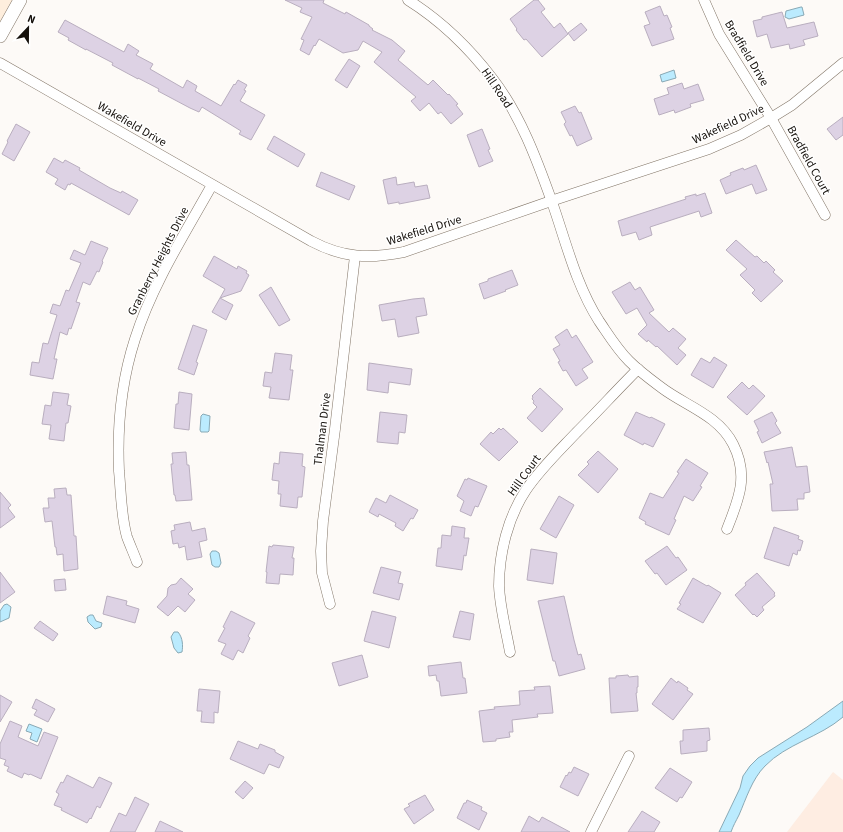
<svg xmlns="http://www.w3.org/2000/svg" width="843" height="832" font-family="'Source Sans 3',sans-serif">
	<rect width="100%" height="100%" fill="#fdfaf7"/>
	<polygon fill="#feede2" points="833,772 843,780 843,832 787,832"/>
	<polygon fill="#feeedd" points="0,0 20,0 0,36"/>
	<g fill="#bbebfe" stroke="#89a9b5">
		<polygon points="801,7 802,7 804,15 789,19 785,17 786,11"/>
		<polygon points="674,70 676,78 662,82 660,75"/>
		<polygon points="203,414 210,416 209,431 208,432 201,432 200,430 201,416"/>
		<polygon points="212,551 216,551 219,553 221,563 219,567 215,567 212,565 210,554"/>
		<polygon points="4,605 7,604 11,607 9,618 0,622 0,611"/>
		<polygon points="90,615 93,615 96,621 102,623 101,627 95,629 88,622 87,617"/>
		<path d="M174,632H178C183,638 183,646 182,652L178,653L174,648L171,637Z"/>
		<path d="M843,701V717C820,737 786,744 765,766C752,779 746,799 739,815C736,821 733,826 731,832H719L740,788L743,776L750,766L758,758L807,727Z"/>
		<polygon points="29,724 42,729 37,742 30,739 32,733 26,731"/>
	</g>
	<g fill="#ddd2e4" stroke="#b9aebf">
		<polygon points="285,0 324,0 323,3 345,14 346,12 369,25 369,26 373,29 372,30 392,40 405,51 398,60 428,85 433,80 448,95 449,94 458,104 456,105 463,114 451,124 441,112 438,114 429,103 420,111 411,101 416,97 374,62 382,52 363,41 358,50 343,53 319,39 315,46 314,45 309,55 300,50 304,40 301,39 312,17 300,12 302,8"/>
		<polygon points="534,0 538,0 545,9 541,12 554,28 560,23 568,34 542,57 526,39 524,40 516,30 517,29 510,19"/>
		<polygon points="660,6 664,16 667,15 672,27 670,28 674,39 652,46 644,26 650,24 645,12"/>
		<polygon points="782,12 787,28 814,22 818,36 803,40 805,45 790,49 789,44 771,48 767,34 757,37 753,21 762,19 762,17"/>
		<polygon points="65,20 124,52 128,44 139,51 136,55 153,64 150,69 183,88 187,80 197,86 195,91 221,106 234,84 235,85 238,80 247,85 244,90 246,91 240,101 265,115 251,140 239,134 241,131 202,107 199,112 190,108 158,91 159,89 138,78 138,79 112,65 113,63 86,49 86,50 68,40 69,38 58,32"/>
		<polygon points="581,23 587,30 574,41 568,33"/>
		<polygon points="349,59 360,66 347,88 335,80"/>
		<polygon points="682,83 684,89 698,84 704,100 690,104 691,107 675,113 674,110 659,115 654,99 669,94 667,88"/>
		<polygon points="575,106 579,113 581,112 592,139 577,146 572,135 570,136 564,124 566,122 561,112"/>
		<polygon points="843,117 843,135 836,140 827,129"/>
		<polygon points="16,124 30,132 14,161 2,154 8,142 7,141"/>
		<polygon points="482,129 490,149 488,150 493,161 479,167 467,135"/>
		<polygon points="274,136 305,154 298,167 267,149"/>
		<polygon points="54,158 63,163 65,160 80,168 79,170 110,188 121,193 122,191 138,200 129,215 71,183 70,185 68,184 65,190 55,184 58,179 46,172"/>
		<polygon points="756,165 767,190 756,194 752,184 726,194 720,180 731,175 730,173 743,168 744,170"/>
		<polygon points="321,172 355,186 349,200 316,186"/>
		<polygon points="396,177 397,185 414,182 415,187 427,185 430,198 399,204 399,202 388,204 383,180"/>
		<polygon points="705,193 712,213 701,217 699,211 650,227 652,235 639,240 636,232 622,236 618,221 686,199 685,197 696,194 696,196"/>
		<polygon points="736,240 755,257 757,256 764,263 766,261 775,270 773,272 783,281 761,302 752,293 755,290 740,275 747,269 726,250"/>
		<polygon points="91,241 108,248 102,261 103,262 99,272 97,271 90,285 83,282 76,302 80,303 71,329 69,328 67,335 60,332 54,359 57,359 53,379 30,375 32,362 39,363 43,343 48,344 57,315 50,313 53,304 60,306 66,290 69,291 81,263 70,259 74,250 85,255"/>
		<polygon points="214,256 237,269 238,266 247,271 246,273 249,275 241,291 220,298 225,289 203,276"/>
		<polygon points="512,270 518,285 505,290 506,291 484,299 479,284 488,281 488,279"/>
		<polygon points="630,282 635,290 640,287 654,310 649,313 669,332 673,328 686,339 678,348 686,355 677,365 657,346 656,347 648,340 647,342 638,334 647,325 637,308 626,314 612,292"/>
		<polygon points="271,287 290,320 279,326 259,295"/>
		<polygon points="220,298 233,305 226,320 212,312"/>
		<polygon points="424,298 427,315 416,317 419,333 398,337 395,319 382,321 379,305 413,299"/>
		<polygon points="193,325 207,330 196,362 198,363 194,375 178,369"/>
		<polygon points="567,329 572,338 576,335 593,362 582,369 588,378 576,386 566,370 563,371 558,362 560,361 553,349 560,345 555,337"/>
		<polygon points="275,353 292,355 290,370 293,370 289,400 269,398 271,387 263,386 265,372 272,373"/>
		<polygon points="714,357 727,365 713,388 691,375 701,358 710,363"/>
		<polygon points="369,363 412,369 410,385 389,382 388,393 367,390"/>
		<polygon points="742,382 749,389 753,385 765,396 747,415 727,397"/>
		<polygon points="540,388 563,409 542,432 527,418 537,407 533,403 534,401 532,399 533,397 532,396"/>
		<polygon points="53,392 69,394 67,405 71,406 68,423 66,423 64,441 49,439 51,425 42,424 45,405 51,406"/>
		<polygon points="179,392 192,394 189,430 174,428 176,404 178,404"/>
		<polygon points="380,412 407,415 405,433 399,432 398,444 377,442"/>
		<polygon points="636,412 650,418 651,417 665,424 653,447 644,443 643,445 624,435"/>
		<polygon points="772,412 777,421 775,423 781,433 762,443 757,432 759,431 754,421"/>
		<polygon points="499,428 501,430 503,428 518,442 499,461 480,444 491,432 493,434"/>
		<polygon points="792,447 796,467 807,466 810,492 804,493 804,499 797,499 798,510 772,511 770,484 773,484 768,462 767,463 764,452"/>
		<polygon points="598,451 618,469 598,493 578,475 589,464 587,462"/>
		<polygon points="186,452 187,465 189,465 192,500 176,501 175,495 174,495 171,464 173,464 172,453"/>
		<polygon points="280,452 303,454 302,466 305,467 302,497 298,497 297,508 280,506 281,494 278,494 279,481 272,480 274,463 279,464"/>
		<polygon points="686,459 708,473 700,486 702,487 693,501 684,496 674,519 676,520 669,535 645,524 646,522 639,518 650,493 663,498 679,473 677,472"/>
		<polygon points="468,478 487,486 478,507 475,506 471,516 460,511 464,501 457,496 465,479 467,480"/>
		<polygon points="66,488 67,495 71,495 74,536 76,536 78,569 64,571 63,554 57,555 56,547 55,547 52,521 45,522 43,508 49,508 48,498 55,498 54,489"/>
		<polygon points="0,492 11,505 8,508 15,517 0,528"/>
		<polygon points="390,495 418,510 413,519 411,518 403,531 395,526 396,523 379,514 378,517 369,512 376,498 386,503"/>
		<polygon points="559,496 574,505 556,538 540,529"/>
		<polygon points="190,522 192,531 205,528 207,540 199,542 202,557 187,560 185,546 179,548 178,543 173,544 171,531 175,530 174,525"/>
		<polygon points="452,526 465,528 464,538 469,538 466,556 464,555 462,570 436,566 438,548 441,548 442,535 451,536"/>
		<polygon points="774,527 799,536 798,539 803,541 800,551 798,550 797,555 793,553 789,566 764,558"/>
		<polygon points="273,545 294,547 292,558 294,558 293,575 280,574 279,584 266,583 267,572 266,572 269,546 272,547"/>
		<polygon points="667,546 676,558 678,557 687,570 666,585 657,573 655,574 645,561"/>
		<polygon points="531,549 557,553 553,584 527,580"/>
		<polygon points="381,567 401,572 398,583 403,584 399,600 373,593"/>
		<polygon points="0,572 15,592 0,603"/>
		<polygon points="757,573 775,593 774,594 775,596 762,607 764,610 757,617 754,614 753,615 735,595 746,585 745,583"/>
		<polygon points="181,578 193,589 188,594 195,600 185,612 178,606 168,616 157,607 167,596 168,588 171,585 176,584"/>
		<polygon points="693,578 707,586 708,585 721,593 703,623 677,609 681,604 679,603"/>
		<polygon points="65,579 66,590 55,591 54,580"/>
		<polygon points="107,596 127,601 126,605 139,609 135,623 103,614"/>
		<polygon points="564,596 574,640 578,655 581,654 585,669 559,676 555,661 553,661 538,601"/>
		<polygon points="231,611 255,623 248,636 250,638 243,653 238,650 233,660 221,654 226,644 218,641 225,628 223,627"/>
		<polygon points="372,611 396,617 389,648 364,641"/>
		<polygon points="460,611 474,614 470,640 453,637"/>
		<polygon points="40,621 58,634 53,641 34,628"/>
		<polygon points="362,655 368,677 339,686 332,663"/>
		<polygon points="461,662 463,678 465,678 467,693 441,696 439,681 437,681 436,675 429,676 428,666"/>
		<polygon points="628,675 629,677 638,676 638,687 637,687 637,693 636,693 638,711 611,713 609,678 616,678 616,676"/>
		<polygon points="671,678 677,683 678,681 688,688 687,690 693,694 673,720 652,704"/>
		<polygon points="550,686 553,713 537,714 538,717 512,720 513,732 509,732 510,737 496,739 496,741 483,742 479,711 495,709 494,707 520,705 519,691 535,690 534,687"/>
		<polygon points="199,689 220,691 218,713 214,712 214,723 201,722 202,711 197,711"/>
		<polygon points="0,695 12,702 0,722"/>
		<polygon points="36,699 55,709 48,722 34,715 37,710 32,708"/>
		<polygon points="10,721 22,726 18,737 38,746 44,732 58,737 41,779 30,774 29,775 24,773 22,778 7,771 9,767 4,765 6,760 0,758 0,744"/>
		<polygon points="709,728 710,740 707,741 707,751 681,754 680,741 683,741 683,730"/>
		<polygon points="238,741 258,749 260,744 275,750 275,752 284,757 279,768 269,764 264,774 230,759"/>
		<polygon points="574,767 589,774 578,796 560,787 566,775 567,776 569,772 571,773"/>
		<polygon points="670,768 692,782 682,798 680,797 677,802 655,788"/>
		<polygon points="67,775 93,788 99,777 112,783 100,808 97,806 91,819 90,818 87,823 61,810 62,808 54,805 59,794 56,792 61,782 63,783"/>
		<polygon points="245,781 253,788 243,799 235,792"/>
		<polygon points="425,795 434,810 414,824 404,809 410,806 408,804"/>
		<polygon points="135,797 149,804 135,832 110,832 119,813 126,816"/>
		<polygon points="467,800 482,807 481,810 487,813 479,830 457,818 464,803 466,803"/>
		<polygon points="642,811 660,822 654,832 628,832"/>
		<polygon points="529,816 539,822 542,817 570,832 521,832"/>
		<polygon points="160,821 183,832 155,832"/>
	</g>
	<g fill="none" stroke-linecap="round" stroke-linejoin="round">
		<g stroke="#827567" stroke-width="11">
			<g id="minor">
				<path d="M408,0C440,20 469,48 492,78C520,114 537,160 552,202C566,242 576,285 599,321C608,334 617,349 629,361C639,371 650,379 662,388C686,406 718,415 733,444C749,475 739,499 727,529"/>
				<polyline points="704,0 719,34 771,118 825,215"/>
				<path d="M0,63L311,241C343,258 369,259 404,252L551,201L709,149L741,135L771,118L792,105L843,63"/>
				<path d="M137,562C134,554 130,545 127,537C121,517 121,491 119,471C117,426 121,382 135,339C152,285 184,235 212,185"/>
				<polyline points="330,604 322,573 321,551 323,521 335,429 355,256"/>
				<path d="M510,652C506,630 500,608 499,586C499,553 508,517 526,490C540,469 559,451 576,433C597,412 617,390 638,369"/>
				<polyline points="591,832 629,756"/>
			</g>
		</g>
		<g stroke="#827567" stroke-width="14">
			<polyline id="tertiary" points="0,36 20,0"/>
		</g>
		<use href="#minor" stroke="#fff" stroke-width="10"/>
		<use href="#tertiary" stroke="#fff" stroke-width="13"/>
	</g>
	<g text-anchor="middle" stroke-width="3" stroke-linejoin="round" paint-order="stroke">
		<g font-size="12" fill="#15100b" stroke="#fff">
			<text transform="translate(747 53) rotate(59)" y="4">Bradfield Drive</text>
			<text transform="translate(497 88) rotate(56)" y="4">Hill Road</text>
			<text transform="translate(132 124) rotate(30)" y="4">Wakefield Drive</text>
			<text transform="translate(728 124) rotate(-25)" y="4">Wakefield Drive</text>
			<text transform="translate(809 160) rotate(61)" y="4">Bradfield Court</text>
			<text transform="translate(424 230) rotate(-17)" y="4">Wakefield Drive</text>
			<text transform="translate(158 261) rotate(-63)" y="4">Granberry Heights Drive</text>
			<text transform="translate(322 429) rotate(-83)" y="4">Thalman Drive</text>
			<text transform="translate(524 475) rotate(-54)" y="4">Hill Court</text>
		</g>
	</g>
	<g transform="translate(28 28) rotate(22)" stroke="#ffffff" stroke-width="3" paint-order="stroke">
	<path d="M0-3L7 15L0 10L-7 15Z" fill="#15100b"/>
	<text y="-6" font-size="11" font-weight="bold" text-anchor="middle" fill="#15100b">N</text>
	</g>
</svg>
